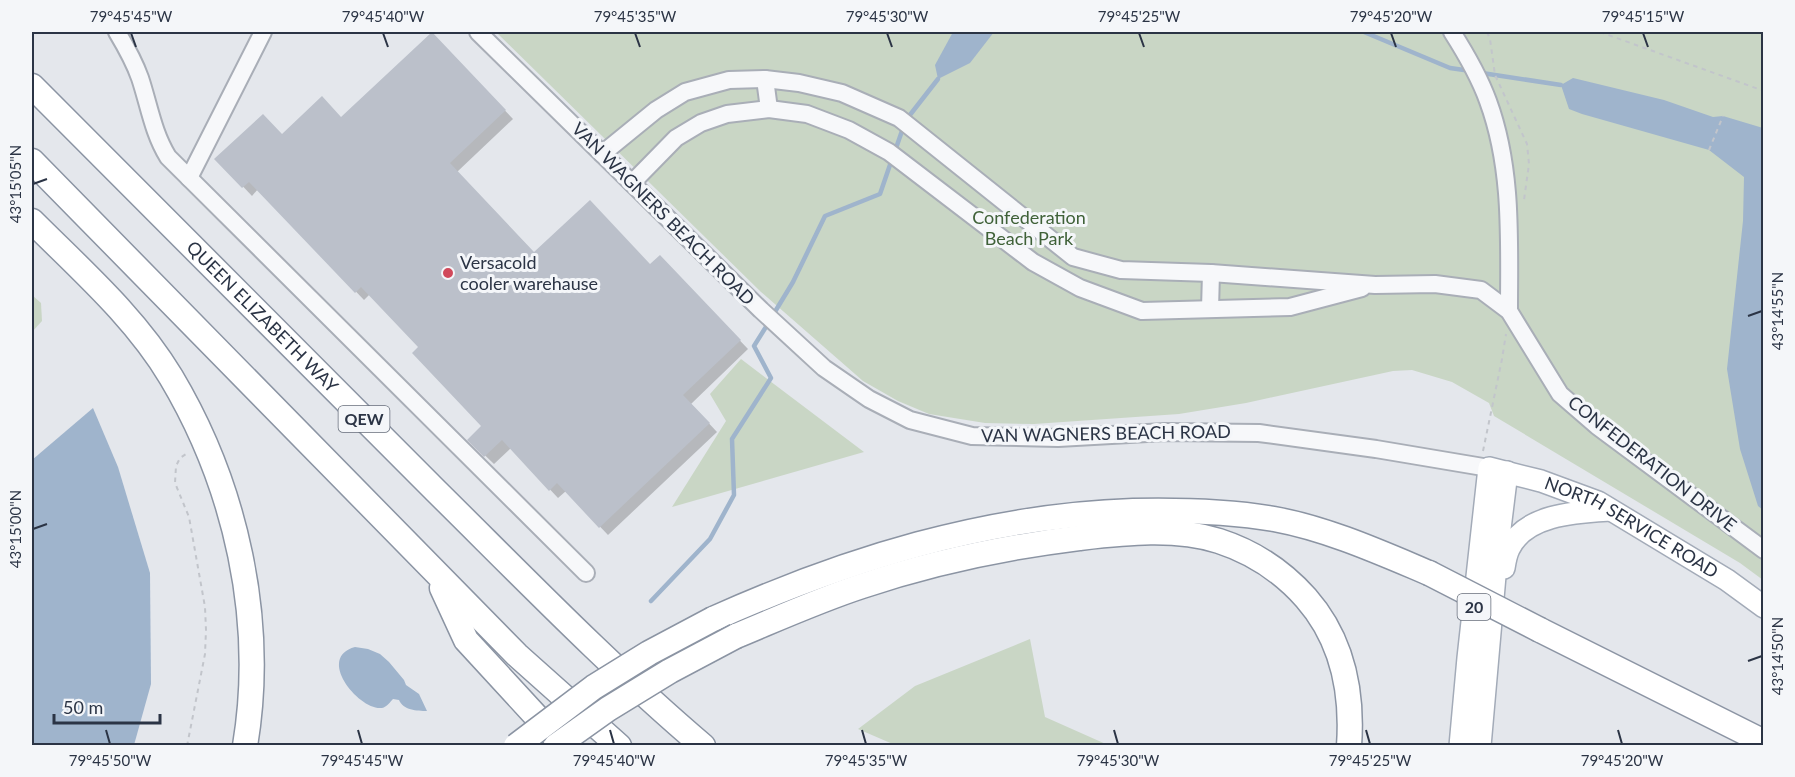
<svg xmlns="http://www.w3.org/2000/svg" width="1795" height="777" font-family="Lato,sans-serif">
	<rect width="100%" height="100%" fill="#e4e7ec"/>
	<g fill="#c9d6c5">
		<polygon points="496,32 1763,32 1763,580 1740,563 1494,416 1489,403 1452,382 1412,370 1393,371 1246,403 1179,414 1034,424 985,423 929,414 898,401 863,381 761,292"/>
		<polygon points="32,295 41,303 42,321 32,332"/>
		<polygon points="741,359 864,452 672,507 726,421 710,394"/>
		<polygon points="1030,639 1045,717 1108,745 895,745 858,729 915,686"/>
	</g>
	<g fill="#9fb4cc">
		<polygon points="953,32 994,32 970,63 938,79 935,65"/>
		<polygon points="1573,78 1664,100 1713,117 1723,116 1763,128 1763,510 1758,506 1740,449 1727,369 1743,221 1744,177 1709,150 1582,114 1569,109 1561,85"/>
		<polygon points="93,408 118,467 150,573 151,684 134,745 32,745 32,460"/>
		<path d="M355,647L368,649L380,654L389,662L404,680L406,685L419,694L427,711C417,711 403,710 399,700L393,699C390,702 387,707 382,708C360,711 315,658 355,647Z"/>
	</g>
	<polygon fill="#0003" points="432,34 513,119 457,172 535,254 650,266 660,257 748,349 691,404 717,432 608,535 566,491 558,498 511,448 494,464 469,440 484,426 420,347 370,294 364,300 258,189 252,196 217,159 282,136 341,119"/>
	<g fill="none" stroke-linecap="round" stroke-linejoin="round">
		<g stroke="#9fb4cc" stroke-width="4.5">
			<polyline points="1364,32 1450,68 1471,71"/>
			<polyline points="1482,73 1561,85"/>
			<polyline points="906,120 938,79"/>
			<polyline points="895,151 903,128"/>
			<polyline points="773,315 793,282 825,216 880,194 892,159"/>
			<polyline points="651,601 710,539 734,495 732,439 771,378 754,346 769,322"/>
		</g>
	</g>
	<polygon fill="#bbc0ca" points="432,32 506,110 450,163 534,252 590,200 650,264 660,255 741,340 683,395 710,423 599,528 557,483 549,491 502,440 484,457 467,440 481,426 412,353 418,347 361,287 355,293 249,182 242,188 214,159 263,114 282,134 322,96 341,117"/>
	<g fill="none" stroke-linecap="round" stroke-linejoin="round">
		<g stroke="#a9aeb7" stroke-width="20">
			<g id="minor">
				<path d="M117,32C126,47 134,61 140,78C149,105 153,133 168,157L586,573"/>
				<polyline points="478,32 761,310 824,368 869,399 910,420 972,436 1058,438 1165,432 1259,433 1376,449 1489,468"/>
				<path d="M1452,32C1466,54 1479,76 1488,101C1513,169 1509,241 1509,311"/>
				<polyline points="765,79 769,109"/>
				<polyline points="602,154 656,110 685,92 729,80 765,79 799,83 842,93 899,118 1073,257 1121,270 1211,273 1375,285 1435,284 1481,290 1509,311 1560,394 1597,426 1764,550"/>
				<polyline points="189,178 263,32"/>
				<polyline points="632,183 676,138 701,123 727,114 769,109 807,114 849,130 889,152 1033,262 1080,288 1142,311 1290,307 1362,288"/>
				<polyline points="1210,309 1211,273"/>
			</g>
		</g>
		<g stroke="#a3abb8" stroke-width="24">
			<g id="major">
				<path d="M1504,568C1505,562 1506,555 1509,549C1525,514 1577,512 1610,510"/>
				<path id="s1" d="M1460,746L1468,658L1489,468L1541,481L1598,502L1727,580L1764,607"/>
				<polyline points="1480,746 1497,553 1507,472"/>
			</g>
		</g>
		<g stroke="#8b94a3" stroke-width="27">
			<g id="highway">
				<path id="s2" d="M32,86C166,221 301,356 436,491C523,577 609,666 703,746"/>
				<polyline points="32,161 517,655 619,746"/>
				<path d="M32,221C81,270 135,317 171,377C236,486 266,620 245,746"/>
				<polyline points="442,588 466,640 558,740"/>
				<path d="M713,619C847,559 986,516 1133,511C1180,510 1228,511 1274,519C1328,529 1379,552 1429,573"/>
				<polyline points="1540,630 1764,742"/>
				<path d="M736,636C777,619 819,600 862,586C933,562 1006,547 1079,538C1124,533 1175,527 1219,541C1253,552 1282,571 1306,598C1342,639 1353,691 1349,746"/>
			</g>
		</g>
		<g stroke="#c2c5cb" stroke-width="2" stroke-dasharray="4.5 4.5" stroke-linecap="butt">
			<polyline points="1487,32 1490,39 1495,75 1527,144 1529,164 1524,200"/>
			<polyline points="1600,32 1764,91"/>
			<polyline points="1709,150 1723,116"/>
			<polyline points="1483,451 1502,359 1506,334"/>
			<polyline points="187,746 205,654 206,630 205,607 189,517 175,483 176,466 180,458 189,452"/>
		</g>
		<use href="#minor" stroke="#f7f8fa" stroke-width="16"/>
		<use href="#major" stroke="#fff" stroke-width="21"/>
		<use href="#highway" stroke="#fff" stroke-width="24"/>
		<g stroke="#8b94a3" stroke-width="27" stroke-linecap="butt">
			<g id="highway-bridge">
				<polyline points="1429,573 1540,630"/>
				<polyline points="516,746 594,687 649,653 713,619"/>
				<polyline points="556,746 608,709 670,671 736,636"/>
			</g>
		</g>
		<use href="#highway-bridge" stroke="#fff" stroke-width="24"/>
	</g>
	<path fill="none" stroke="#2b3445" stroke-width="2" d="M131,33L136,47M383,33L388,47M635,33L640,47M887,33L892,47M1139,33L1144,47M1391,33L1396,47M1643,33L1648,47M33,184L47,179M1748,316L1762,311M33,529L47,524M1748,661L1762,656M106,730L110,744M358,730L362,744M610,730L614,744M862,730L866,744M1114,730L1118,744M1366,730L1370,744M1618,730L1622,744"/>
	<circle fill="#d1495b" stroke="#f4f6f9" stroke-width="2" cx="448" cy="273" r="6"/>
	<g text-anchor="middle" stroke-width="6" stroke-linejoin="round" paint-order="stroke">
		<g fill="#f4f6f9" stroke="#676e7b" stroke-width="1.5">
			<rect x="338.5" y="406" width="51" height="26" rx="4.5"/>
			<rect x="1457.5" y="594" width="33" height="26" rx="4.5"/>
		</g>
		<g font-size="16" font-weight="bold" fill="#2b3445">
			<text x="364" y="425">QEW</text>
			<text x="1474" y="613">20</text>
		</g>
		<g font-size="18" fill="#2b3445" stroke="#f4f6f9">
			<text transform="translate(663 214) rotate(45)" y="6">VAN WAGNERS BEACH ROAD</text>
			<text dy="6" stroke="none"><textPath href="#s2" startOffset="326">QUEEN ELIZABETH WAY</textPath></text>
			<text transform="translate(1106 434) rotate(-1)" y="6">VAN WAGNERS BEACH ROAD</text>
			<text transform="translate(1652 464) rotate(38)" y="6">CONFEDERATION DRIVE</text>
			<text dy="6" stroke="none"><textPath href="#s1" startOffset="435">NORTH SERVICE ROAD</textPath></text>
		</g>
		<g font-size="18" fill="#3f6138" stroke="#f4f6f9">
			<text x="1029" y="224">Confederation<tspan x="1029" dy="21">Beach Park</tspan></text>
		</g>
		<g font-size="18" fill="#2b3445" stroke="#f4f6f9" text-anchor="start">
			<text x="460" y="269">Versacold<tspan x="460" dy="21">cooler warehause</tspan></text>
		</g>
	</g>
	<rect width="1795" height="777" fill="none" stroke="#f4f6f9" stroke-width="66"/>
	<path d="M54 714v9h106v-9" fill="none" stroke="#2b3445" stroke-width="3"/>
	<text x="63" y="714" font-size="18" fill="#2b3445" stroke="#f4f6f9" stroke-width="4.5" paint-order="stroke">50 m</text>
	<rect x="33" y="33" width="1729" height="711" fill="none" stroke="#2b3445" stroke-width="2"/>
	<g font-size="15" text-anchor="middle" fill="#2b3445">
		<text x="131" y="22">79°45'45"W</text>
		<text x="383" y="22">79°45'40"W</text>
		<text x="635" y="22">79°45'35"W</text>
		<text x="887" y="22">79°45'30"W</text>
		<text x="1139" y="22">79°45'25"W</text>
		<text x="1391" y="22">79°45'20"W</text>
		<text x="1643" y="22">79°45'15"W</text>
		<text transform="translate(16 184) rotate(-90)" y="5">43°15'05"N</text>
		<text transform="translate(1778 311) rotate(-90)" y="5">43°14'55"N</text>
		<text transform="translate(16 529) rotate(-90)" y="5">43°15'00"N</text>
		<text transform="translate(1778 656) rotate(-90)" y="5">43°14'50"N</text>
		<text x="110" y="766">79°45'50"W</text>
		<text x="362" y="766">79°45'45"W</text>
		<text x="614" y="766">79°45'40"W</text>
		<text x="866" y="766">79°45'35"W</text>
		<text x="1118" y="766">79°45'30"W</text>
		<text x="1370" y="766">79°45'25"W</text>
		<text x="1622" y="766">79°45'20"W</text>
	</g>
</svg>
